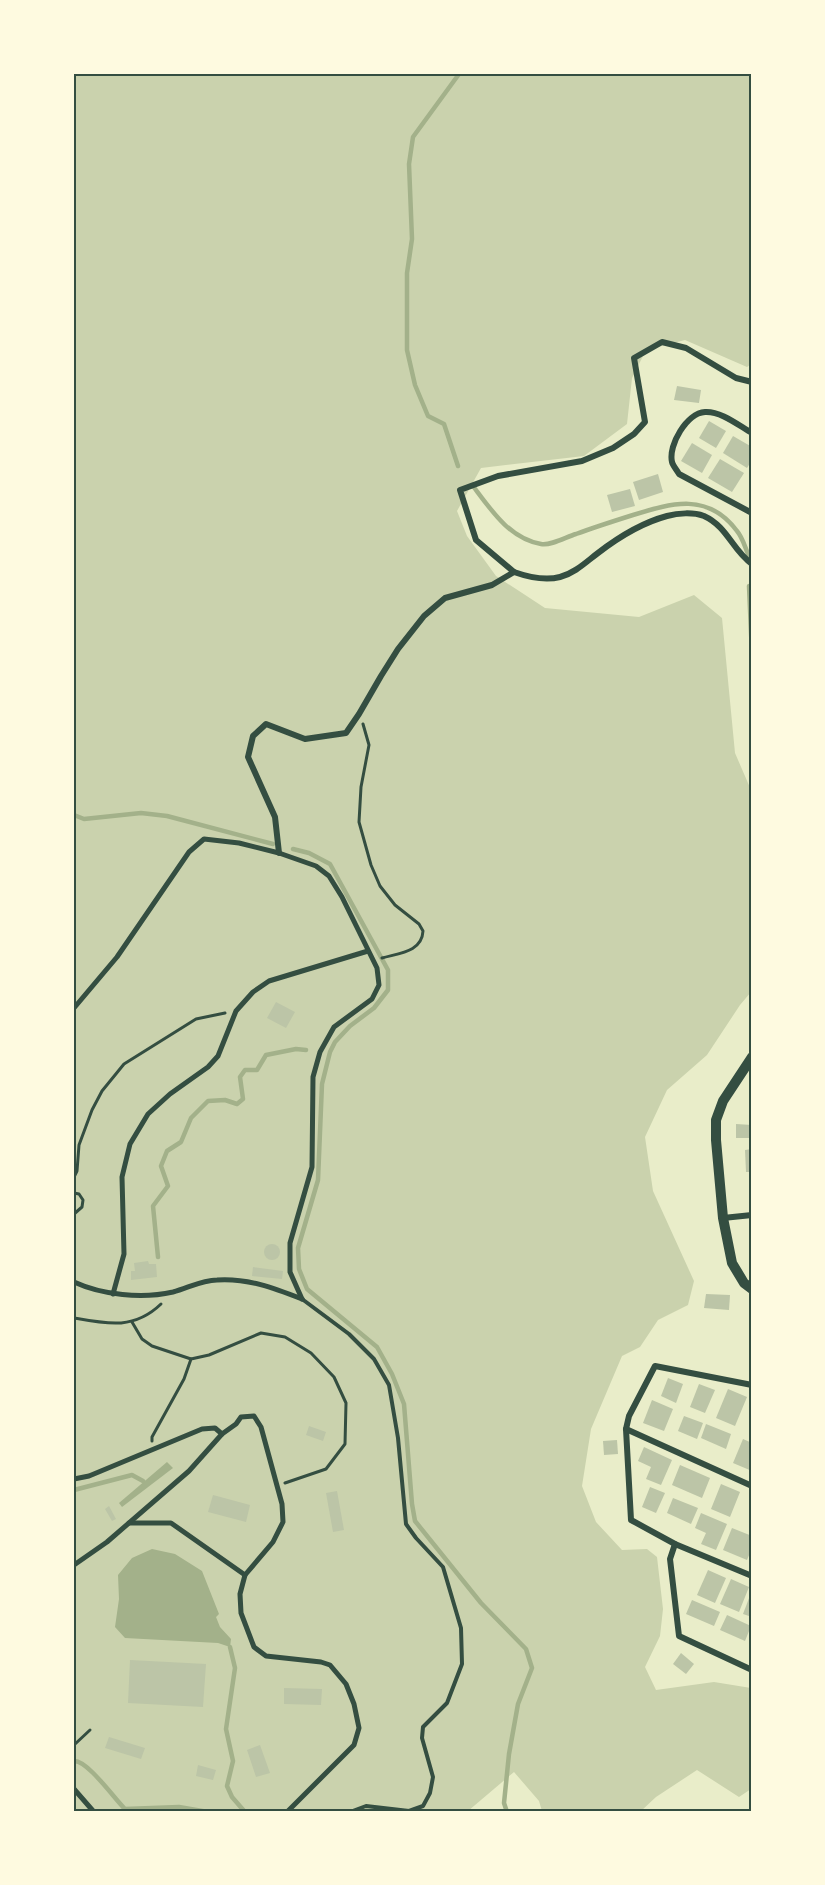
<svg xmlns="http://www.w3.org/2000/svg" width="825" height="1885" font-family="Mulish,sans-serif">
	<rect width="100%" height="100%" fill="#e9edc9"/>
	<polygon fill="#cad2ad" points="74,74 751,74 751,364 747,367 685,340 646,350 632,378 627,424 584,456 481,468 457,511 467,536 496,576 545,608 639,617 694,595 722,618 735,753 751,790 751,992 740,1005 707,1055 667,1090 645,1137 653,1191 694,1281 688,1305 658,1320 640,1347 622,1356 591,1429 582,1486 596,1522 622,1550 647,1549 657,1557 663,1609 660,1636 645,1667 656,1690 714,1682 751,1688 751,1789 739,1797 697,1770 656,1797 641,1811 542,1811 539,1801 514,1772 468,1811 74,1811"/>
	<g fill="#a3b18a">
		<polygon points="167,1462 173,1468 122,1507 119,1503"/>
		<polygon points="152,1549 175,1554 202,1571 219,1614 216,1617 220,1627 231,1639 230,1647 218,1643 125,1638 115,1627 119,1599 118,1575 132,1558"/>
	</g>
	<g fill="none" stroke-linecap="round" stroke-linejoin="round">
		<g stroke="#a3b18a" stroke-width="4.5">
			<polyline points="458,466 444,424 428,416 415,385 407,350 407,273 412,239 409,164 413,137 459,74"/>
			<path d="M473,486C491,510 510,539 541,544C551,546 566,537 576,534C595,527 614,521 633,515C672,503 708,492 737,531C743,538 745,548 749,556"/>
			<polyline points="749,586 752,655"/>
			<polyline points="74,815 84,819 141,813 167,816 273,844"/>
			<polyline points="293,849 309,853 330,864 388,970 388,990 374,1008 350,1026 335,1042 330,1052 322,1084 318,1180 298,1248 299,1269 307,1289 377,1347 392,1374 404,1404 412,1504 415,1521 481,1603 526,1649 532,1668 518,1704 509,1754 504,1803 507,1812"/>
			<polyline points="158,1257 153,1206 168,1186 161,1166 167,1151 181,1142 191,1118 208,1101 225,1100 237,1104 243,1099 240,1077 245,1070 257,1070 266,1055 296,1049 306,1050"/>
			<polyline points="74,1490 132,1475 143,1481"/>
			<polyline points="230,1647 235,1668 226,1729 233,1761 227,1786 232,1797 245,1812"/>
			<path d="M74,1761C87,1760 114,1798 125,1809L179,1807L208,1812"/>
		</g>
	</g>
	<g fill="#bcc5a7">
		<polygon points="677,386 701,390 699,403 674,400"/>
		<polygon points="709,421 726,431 716,448 699,438"/>
		<polygon points="733,436 752,447 752,460 747,468 723,453"/>
		<polygon points="692,443 712,455 702,473 681,461"/>
		<polygon points="720,459 744,473 732,492 708,478"/>
		<polygon points="658,474 663,492 639,500 633,482"/>
		<polygon points="630,489 635,506 612,512 607,495"/>
		<polygon points="276,1002 295,1012 286,1028 267,1018"/>
		<polygon points="736,1124 752,1125 752,1138 736,1138"/>
		<polygon points="752,1149 752,1172 746,1172 745,1150"/>
		<circle cx="272" cy="1252" r="8"/>
		<polygon points="148,1261 149,1264 156,1264 157,1277 131,1280 131,1271 135,1271 134,1263"/>
		<polygon points="253,1267 283,1271 282,1279 252,1276"/>
		<polygon points="706,1294 730,1295 729,1310 704,1308"/>
		<polygon points="668,1378 683,1384 676,1403 661,1396"/>
		<polygon points="699,1384 715,1390 705,1413 690,1407"/>
		<polygon points="728,1389 747,1397 735,1426 716,1418"/>
		<polygon points="652,1400 673,1409 664,1431 643,1423"/>
		<polygon points="684,1416 703,1423 697,1439 678,1431"/>
		<polygon points="706,1424 731,1434 726,1449 701,1438"/>
		<polygon points="309,1426 326,1432 323,1441 306,1435"/>
		<polygon points="743,1439 752,1443 752,1471 733,1463"/>
		<polygon points="617,1440 618,1454 604,1455 603,1441"/>
		<polygon points="644,1447 672,1460 661,1485 646,1479 651,1467 638,1461"/>
		<polygon points="680,1465 710,1478 702,1498 672,1485"/>
		<polygon points="721,1484 740,1492 730,1517 711,1509"/>
		<polygon points="650,1487 665,1493 656,1513 642,1507"/>
		<polygon points="337,1491 344,1530 333,1532 326,1493"/>
		<polygon points="213,1495 250,1505 246,1522 208,1512"/>
		<polygon points="673,1498 698,1508 691,1524 667,1513"/>
		<polygon points="109,1506 116,1519 112,1521 105,1509"/>
		<polygon points="701,1513 727,1524 716,1550 701,1544 706,1533 695,1528"/>
		<polygon points="732,1528 752,1536 752,1548 747,1560 723,1550"/>
		<polygon points="708,1570 726,1578 715,1603 697,1595"/>
		<polygon points="731,1579 749,1587 739,1612 720,1604"/>
		<polygon points="751,1593 752,1593 752,1617 743,1614"/>
		<polygon points="692,1600 720,1612 714,1626 686,1614"/>
		<polygon points="727,1615 751,1626 745,1641 720,1630"/>
		<polygon points="681,1653 694,1664 686,1674 673,1664"/>
		<polygon points="130,1660 206,1664 203,1707 128,1703"/>
		<polygon points="284,1688 322,1689 321,1705 284,1704"/>
		<polygon points="109,1737 145,1748 141,1759 105,1748"/>
		<polygon points="260,1745 270,1773 256,1777 247,1750"/>
		<polygon points="198,1765 216,1770 213,1780 196,1776"/>
	</g>
	<g fill="none" stroke-linecap="round" stroke-linejoin="round">
		<g stroke="#344e41" stroke-width="3">
			<path d="M363,724L369,745L361,787L359,822L371,865L380,886L395,905L419,924L423,931C422,952 399,953 382,958"/>
			<polyline points="74,1177 77,1171 79,1145 92,1110 102,1091 124,1064 196,1019 225,1013"/>
			<polyline points="74,1193 79,1194 83,1200 82,1207 74,1214"/>
			<path d="M74,1318C107,1324 134,1330 161,1304"/>
			<polyline points="132,1322 142,1339 152,1346 191,1359"/>
			<polyline points="152,1441 152,1437 184,1379 191,1359 209,1355 261,1333 285,1337 311,1353 334,1377 346,1403 345,1444 326,1469 285,1483"/>
			<polyline points="74,1745 90,1730"/>
		</g>
		<polyline stroke="#344e41" stroke-width="4" points="302,1299 349,1334 374,1359 389,1385 398,1438 406,1524 416,1538 443,1567 461,1628 462,1664 447,1703 423,1727 422,1738 433,1777 430,1793 423,1806 409,1811 366,1806 350,1812"/>
		<g stroke="#344e41" stroke-width="5">
			<polyline points="74,1008 117,957 189,852 204,839 239,843 279,853 316,866 329,876 342,897 377,968 379,985 372,999 334,1027 320,1052 313,1077 312,1167 290,1243 290,1272 302,1299"/>
			<path d="M74,1282C102,1295 142,1299 173,1292C188,1288 202,1280 217,1280C248,1278 274,1288 302,1299"/>
			<polyline points="113,1294 124,1254 122,1177 130,1144 148,1114 170,1094 208,1067 218,1056 236,1011 253,992 269,981 368,951"/>
			<polyline points="74,1479 89,1476 202,1429 215,1428 222,1434"/>
			<polyline points="129,1523 171,1523 245,1575"/>
			<polyline points="74,1565 107,1542 189,1471 222,1434 236,1424 241,1417 254,1416 261,1427 282,1504 283,1522 273,1542 245,1575 240,1594 241,1613 254,1647 266,1656 321,1662 330,1665 346,1684 354,1704 359,1728 354,1745 287,1812"/>
			<polyline points="74,1789 94,1812"/>
		</g>
		<g stroke="#344e41" stroke-width="6">
			<path d="M752,433C738,425 721,411 705,412C687,413 668,445 672,462C673,466 677,470 679,474L752,513"/>
			<path d="M514,572C528,577 545,581 560,577C575,573 586,562 598,553C620,536 641,523 667,516C678,513 693,512 704,516C728,527 732,550 752,564"/>
			<polyline points="279,853 275,817 248,757 253,736 266,724 305,739 346,733 359,714 381,676 398,649 424,616 445,598 492,585 514,572 476,540 460,490 498,476 582,461 613,448 634,434 645,422 634,358 662,342 686,348 736,378 752,382"/>
			<polyline points="723,1218 752,1215"/>
			<polyline points="752,1385 655,1366 629,1416 626,1429 631,1520 675,1544 752,1576"/>
			<polyline points="626,1429 752,1486"/>
			<polyline points="675,1544 670,1559 679,1636 752,1670"/>
		</g>
		<polyline stroke="#344e41" stroke-width="10" points="752,1057 723,1101 716,1120 716,1140 723,1218 732,1263 744,1283 752,1289"/>
	</g>
	<rect width="825" height="1885" fill="none" stroke="#fefae0" stroke-width="150"/>
	<rect x="75" y="75" width="675" height="1735" fill="none" stroke="#344e41" stroke-width="2"/>
</svg>
